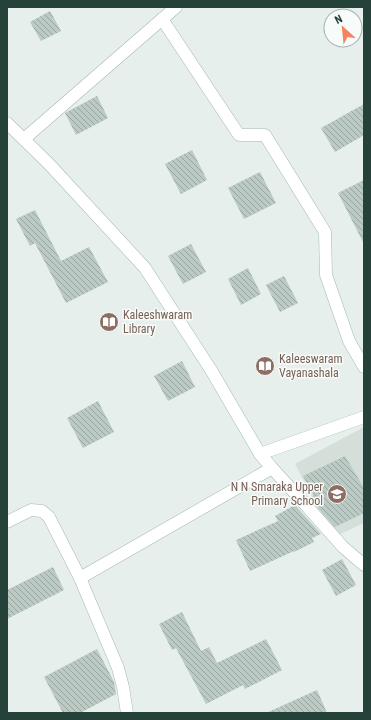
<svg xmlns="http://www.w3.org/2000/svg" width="371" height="720" font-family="'Roboto Condensed',sans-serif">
	<defs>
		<pattern id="building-back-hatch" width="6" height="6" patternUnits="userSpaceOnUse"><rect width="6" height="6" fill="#bbcac4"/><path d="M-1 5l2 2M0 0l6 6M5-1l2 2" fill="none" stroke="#98a6a0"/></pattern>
	</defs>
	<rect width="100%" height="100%" fill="#e6efeb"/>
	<polygon fill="#d4dfda" points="364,427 364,523 334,537 295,464"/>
	<g fill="url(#building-back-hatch)">
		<polygon points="50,11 61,31 41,41 30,22"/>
		<polygon points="97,96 108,118 76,135 65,113"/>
		<polygon points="364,104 364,135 335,152 321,128"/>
		<polygon points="192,150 207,180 181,194 165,164"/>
		<polygon points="260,172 276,203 244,219 228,188"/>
		<polygon points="364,180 364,244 338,193"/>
		<polygon points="35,210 61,261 89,247 108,282 66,303 35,243 30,246 16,219"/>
		<polygon points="191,244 206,272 183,284 168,256"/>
		<polygon points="248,268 261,294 241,305 228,279"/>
		<polygon points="284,276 298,303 280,312 266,285"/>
		<polygon points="182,361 195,387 168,401 154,376"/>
		<polygon points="98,401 114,432 83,448 67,418"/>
		<polygon points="345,456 364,488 364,513 335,527 309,498 314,495 303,476"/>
		<polygon points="295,505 321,534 312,538 314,542 294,552 294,551 250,571 236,540 278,521 275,516"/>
		<polygon points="342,559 356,585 336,596 322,570"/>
		<polygon points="53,567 64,590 7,619 7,590"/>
		<polygon points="182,612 201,651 209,647 217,663 266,639 282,670 245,689 243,685 206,704 176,648 172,650 159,624"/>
		<polygon points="97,649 114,682 116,694 80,713 63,713 44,677"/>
		<polygon points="317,690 327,713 266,713"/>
	</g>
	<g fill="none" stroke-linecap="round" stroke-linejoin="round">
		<g stroke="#a8b8b2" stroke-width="13">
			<g id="street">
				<polyline points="162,19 239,135 265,135 325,232 326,275 349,341 364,367"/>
				<polyline points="24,139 176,7"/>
				<polyline points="7,522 31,510 42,511 49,517 80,578 272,468"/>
				<polyline points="80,578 118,668 123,687 127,713"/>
			</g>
		</g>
		<g stroke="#a4bbb3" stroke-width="13">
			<g id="secondary">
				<polyline points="7,123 49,164 145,268 211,370 260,454 272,468 304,503 343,547 364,565"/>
				<polyline points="260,454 364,417"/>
			</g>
		</g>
		<use href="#street" stroke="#fff" stroke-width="12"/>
		<use href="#secondary" stroke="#fff" stroke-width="12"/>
	</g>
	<defs>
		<g id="library-disc" transform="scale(1)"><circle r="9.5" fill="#8d6e63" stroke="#f7fbf9"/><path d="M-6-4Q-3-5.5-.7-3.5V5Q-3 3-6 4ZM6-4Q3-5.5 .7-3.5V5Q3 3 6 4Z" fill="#fff"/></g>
		<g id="school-disc" transform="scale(1)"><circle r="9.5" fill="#8d6e63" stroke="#f7fbf9"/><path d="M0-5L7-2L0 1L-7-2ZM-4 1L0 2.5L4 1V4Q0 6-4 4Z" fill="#fff"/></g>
	</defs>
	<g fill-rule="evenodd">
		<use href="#library-disc" x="109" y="322"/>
		<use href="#library-disc" x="265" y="366"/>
		<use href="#school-disc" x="337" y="494"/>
	</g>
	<g text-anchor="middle" stroke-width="3" stroke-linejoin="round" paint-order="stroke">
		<g font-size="12" fill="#785e54" stroke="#f7fbf9" text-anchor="start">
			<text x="123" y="319">Kaleeshwaram<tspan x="123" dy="14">Library</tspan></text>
			<text x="279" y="363">Kaleeswaram<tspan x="279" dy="14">Vayanashala</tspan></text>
			<text x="323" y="491" text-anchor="end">N N Smaraka Upper<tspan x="323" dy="14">Primary School</tspan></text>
		</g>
	</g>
	<rect width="371" height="720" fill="none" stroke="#24423a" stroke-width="16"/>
	<g transform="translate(343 28) rotate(333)"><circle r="19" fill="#f7fbf9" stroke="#a3b1ad"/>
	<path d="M0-3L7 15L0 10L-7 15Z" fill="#f4845f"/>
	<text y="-6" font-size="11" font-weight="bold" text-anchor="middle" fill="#24423a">N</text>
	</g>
</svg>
